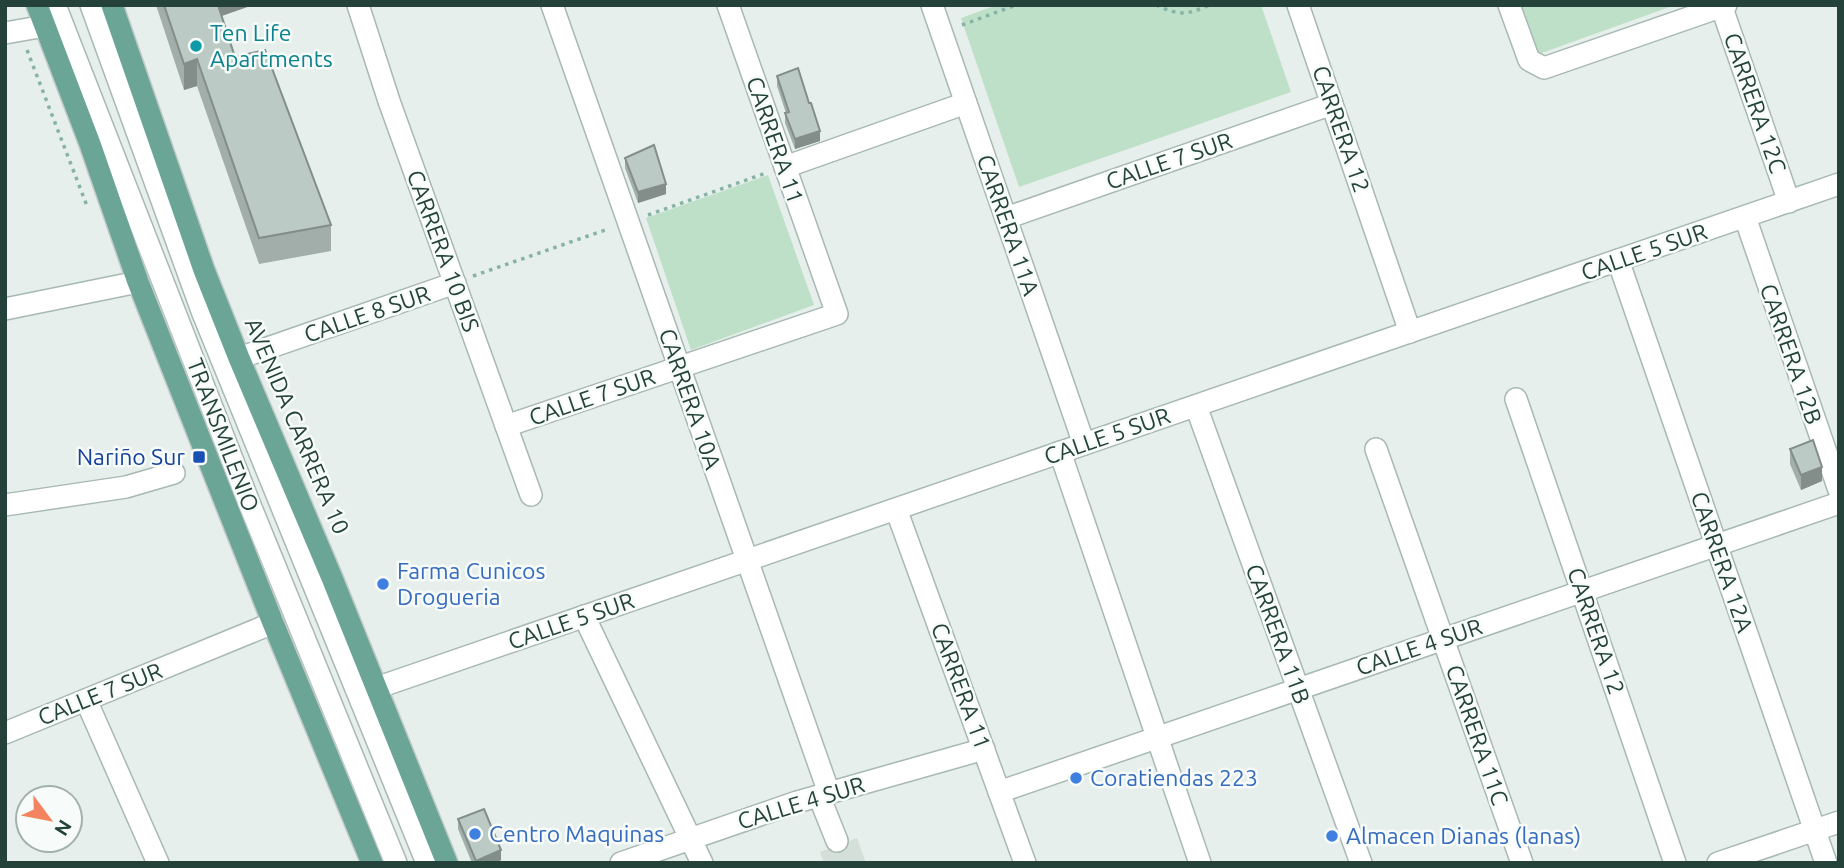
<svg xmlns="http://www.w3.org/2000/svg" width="1844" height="868" font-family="Ubuntu,sans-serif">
	<rect width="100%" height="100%" fill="#e6efeb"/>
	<polygon fill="#d4dfda" points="857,838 866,863 824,863 820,852"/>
	<g fill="#bfe0c8">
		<polygon points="997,5 1261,5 1291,92 1019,187 961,18"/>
		<polygon points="1521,5 1675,5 1539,54"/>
		<polygon points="768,175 814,305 691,350 646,218"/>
	</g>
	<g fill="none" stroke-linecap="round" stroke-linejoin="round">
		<g stroke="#a8b8b2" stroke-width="24">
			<g id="minor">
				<polyline points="55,5 250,505 396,863"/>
				<polyline points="91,5 202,311 427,863"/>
				<polyline points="358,5 389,101 531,495"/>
				<polyline points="552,5 829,793"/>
				<polyline points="932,5 1084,444"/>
				<polyline points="1298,5 1410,332"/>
				<polyline points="1509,5 1529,60 1544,68 1726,5"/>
				<polyline points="1721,5 1789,202"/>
				<polyline points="5,33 45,26"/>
				<polyline points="785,167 966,103"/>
				<polyline points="1745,217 1839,490"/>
				<polyline points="1006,218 1332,104"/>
				<polyline points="1618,260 1826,863"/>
				<polyline points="5,309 138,282"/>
				<polyline points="239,358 455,283"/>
				<polyline points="1516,399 1675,863"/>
				<polyline points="1196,406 1361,863"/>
				<polyline points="506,426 837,314 728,5"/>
				<polyline points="1376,449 1522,863"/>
				<polyline points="1060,452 1200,863"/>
				<polyline points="5,505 126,487 174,473"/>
				<polyline points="896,509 1025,863"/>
				<polyline points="584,616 702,863"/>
				<polyline points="376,688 1839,184"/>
				<polyline points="86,700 158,863"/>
				<polyline points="5,733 273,623"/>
				<polyline points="999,792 1839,503"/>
				<polyline points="819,796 837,841"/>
				<polyline points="621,863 797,802 984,749"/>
				<polyline points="1718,863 1839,822"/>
			</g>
		</g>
		<g stroke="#c2cac8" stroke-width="24">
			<g id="major">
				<polyline points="37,5 90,144 138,282 273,623 372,863"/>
				<polyline points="112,5 204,270 239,358 332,578 447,863"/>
			</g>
		</g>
		<g stroke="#86b3a5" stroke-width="3.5" stroke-dasharray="3.5 5" stroke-linecap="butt">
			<path d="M1156,5C1181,16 1186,15 1210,5"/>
			<polyline points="962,25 1016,5"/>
			<polyline points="27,50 87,206"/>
			<polyline points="648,215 766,173"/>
			<polyline points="473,276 608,229"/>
		</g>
		<use href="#minor" stroke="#fff" stroke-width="21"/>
		<use href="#major" stroke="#6aa596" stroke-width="21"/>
	</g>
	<g fill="#a1aea9">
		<polygon points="156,5 253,5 221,16 235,57 331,225 331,251 259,264 197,86 184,90"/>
		<polygon points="777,76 820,141 795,149 785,123 785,113 786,113 777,86"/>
		<polygon points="625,158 666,194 638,203 625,168"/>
		<polygon points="1790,449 1822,481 1801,490 1790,464"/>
		<polygon points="458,819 501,860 496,863 472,863 458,829"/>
	</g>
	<g fill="#838d89">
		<polygon points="213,5 253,5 213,19"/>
		<polygon points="197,59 197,86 184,90 184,64"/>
		<polygon points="820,131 820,141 795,149 795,139"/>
		<polygon points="666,184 666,194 638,203 638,192"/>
		<polygon points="1822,467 1822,481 1801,490 1801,475"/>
		<polygon points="501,850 501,860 496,863 476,863 476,861"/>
	</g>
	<g fill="#bbcac4" stroke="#838d89" stroke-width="2">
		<polygon points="164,5 218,5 235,57 265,50 331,225 259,238 197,59 184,64"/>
		<polygon points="798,68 809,103 811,103 820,131 795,139 785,113 789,112 777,76"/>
		<polygon points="654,145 666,184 638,192 625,158"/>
		<polygon points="1813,440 1822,467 1801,475 1790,449"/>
		<polygon points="484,809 501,850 476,861 458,819"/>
	</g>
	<circle fill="#0f9aa8" stroke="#f7fbf9" stroke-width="2.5" cx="196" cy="46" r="7"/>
	<rect fill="#1a4fb4" stroke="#f7fbf9" stroke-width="2.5" x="192" y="450" width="14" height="14" rx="3.5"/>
	<g fill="#3f7fe0" stroke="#f7fbf9" stroke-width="2.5">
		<circle cx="383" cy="584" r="7"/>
		<circle cx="1076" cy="778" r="7"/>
		<circle cx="475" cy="834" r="7"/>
		<circle cx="1332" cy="836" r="7"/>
	</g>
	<g text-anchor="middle" stroke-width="5" stroke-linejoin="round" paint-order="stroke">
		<g font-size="23" fill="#0d838f" stroke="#f7fbf9" text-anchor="start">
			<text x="210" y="41">Ten Life<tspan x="210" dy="26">Apartments</tspan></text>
		</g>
		<g font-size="23" fill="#24423a" stroke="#f7fbf9">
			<text transform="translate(1755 103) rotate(71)" y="8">CARRERA 12C</text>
			<text transform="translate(1341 129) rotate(71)" y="8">CARRERA 12</text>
			<text transform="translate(775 140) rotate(71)" y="8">CARRERA 11</text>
			<text transform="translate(1169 161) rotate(-19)" y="8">CALLE 7 SUR</text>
			<text transform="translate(1008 225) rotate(71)" y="8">CARRERA 11A</text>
			<text transform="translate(443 251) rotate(70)" y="8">CARRERA 10 BIS</text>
			<text transform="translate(1644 252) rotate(-19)" y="8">CALLE 5 SUR</text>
			<text transform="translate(367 314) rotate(-19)" y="8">CALLE 8 SUR</text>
			<text transform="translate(1791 354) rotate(71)" y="8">CARRERA 12B</text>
			<text transform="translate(592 397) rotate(-19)" y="8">CALLE 7 SUR</text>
			<text transform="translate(690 399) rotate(71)" y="8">CARRERA 10A</text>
			<text transform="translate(297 426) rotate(67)" y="8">AVENIDA CARRERA 10</text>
			<text transform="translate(223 435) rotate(69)" y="8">TRANSMILENIO</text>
			<text transform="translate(1107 436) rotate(-19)" y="8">CALLE 5 SUR</text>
			<text transform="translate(1722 562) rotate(71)" y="8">CARRERA 12A</text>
			<text transform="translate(571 621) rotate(-19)" y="8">CALLE 5 SUR</text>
			<text transform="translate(1596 631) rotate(71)" y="8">CARRERA 12</text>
			<text transform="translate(1278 634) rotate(70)" y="8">CARRERA 11B</text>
			<text transform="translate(1419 647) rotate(-19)" y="8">CALLE 4 SUR</text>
			<text transform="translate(961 686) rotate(70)" y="8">CARRERA 11</text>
			<text transform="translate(100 694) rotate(-22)" y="8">CALLE 7 SUR</text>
			<text transform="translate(1477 735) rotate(71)" y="8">CARRERA 11C</text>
			<text transform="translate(801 803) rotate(-17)" y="8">CALLE 4 SUR</text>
		</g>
		<g font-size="23" fill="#164399" stroke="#f7fbf9" text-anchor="end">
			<text x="185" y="465">Nariño Sur</text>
		</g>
		<g font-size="23" fill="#366cbe" stroke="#f7fbf9" text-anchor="start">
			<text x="397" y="579">Farma Cunicos<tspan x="397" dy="26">Drogueria</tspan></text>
			<text x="1090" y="786">Coratiendas 223</text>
			<text x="489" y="842">Centro Maquinas</text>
			<text x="1346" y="844">Almacen Dianas (lanas)</text>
		</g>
	</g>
	<rect width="1844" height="868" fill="none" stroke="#24423a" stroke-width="14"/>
	<g transform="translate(49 819) rotate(122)"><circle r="33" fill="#f7fbf9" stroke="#a3b1ad" stroke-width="2"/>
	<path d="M0-5L12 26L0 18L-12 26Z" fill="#f4845f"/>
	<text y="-10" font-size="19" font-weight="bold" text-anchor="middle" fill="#24423a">N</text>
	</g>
</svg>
